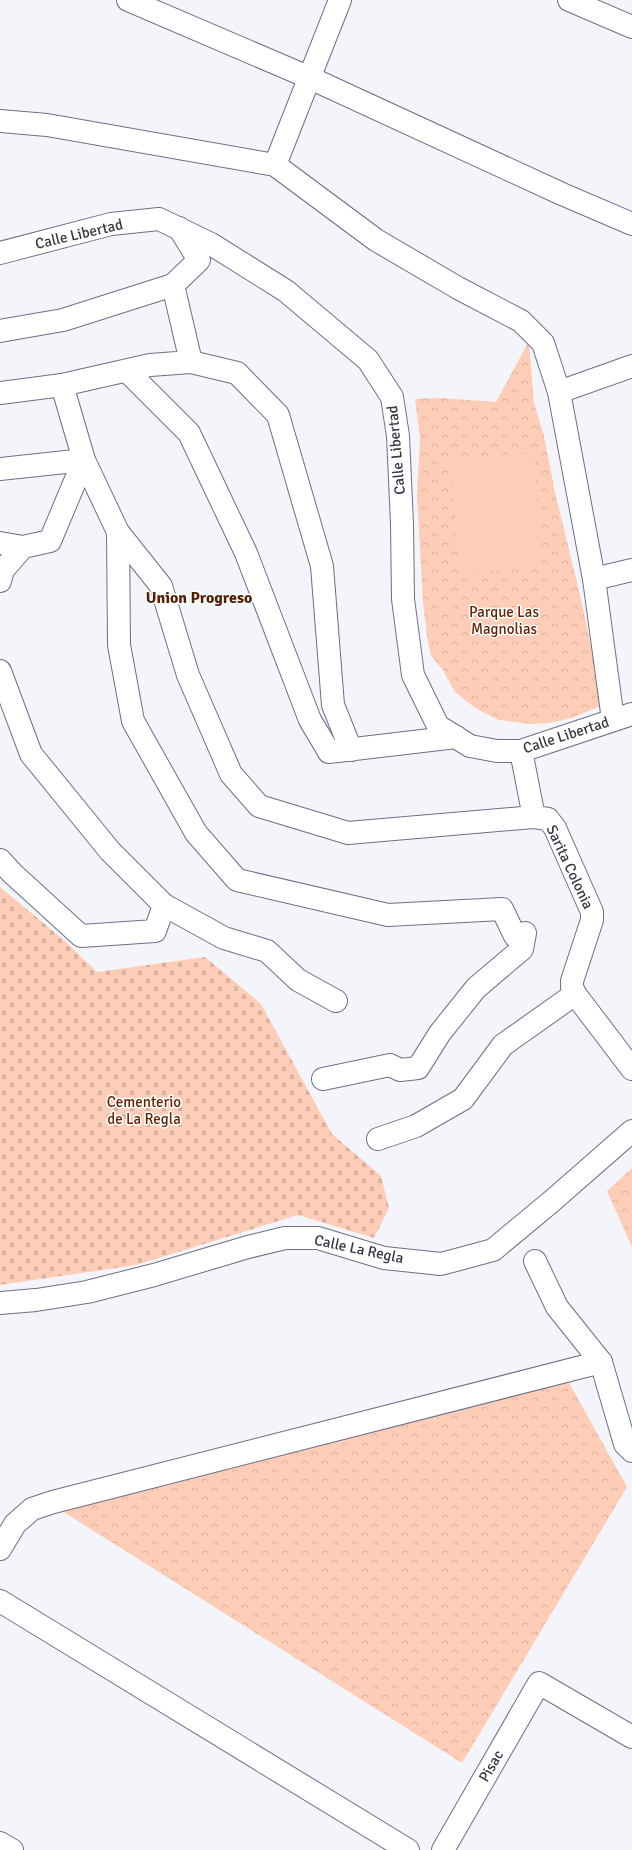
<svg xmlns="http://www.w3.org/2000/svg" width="632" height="1850" font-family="Signika,sans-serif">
	<defs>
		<pattern id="cemetery-stones" width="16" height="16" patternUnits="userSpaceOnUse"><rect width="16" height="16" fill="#fecdb8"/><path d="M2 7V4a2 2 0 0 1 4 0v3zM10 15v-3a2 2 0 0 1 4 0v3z" fill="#dab19f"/></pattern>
		<pattern id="park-crowns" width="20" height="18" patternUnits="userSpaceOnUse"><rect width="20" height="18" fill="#fecdb8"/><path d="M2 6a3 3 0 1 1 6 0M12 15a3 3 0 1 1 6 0" fill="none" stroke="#dab19f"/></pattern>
	</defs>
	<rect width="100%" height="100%" fill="#f4f5fa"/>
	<polygon fill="url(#cemetery-stones)" points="0,887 65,941 97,972 205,957 261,1004 332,1134 381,1176 389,1208 374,1238 298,1215 136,1265 0,1285"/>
	<g fill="url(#park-crowns)">
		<polygon points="529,341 534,403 544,436 554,488 581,599 603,705 572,718 550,723 529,724 499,720 475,708 454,691 443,670 431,656 427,636 423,603 417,493 420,439 415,399 440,398 496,402"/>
		<polygon points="632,1168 632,1247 607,1191"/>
		<polygon points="568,1381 627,1487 462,1763 62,1511"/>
	</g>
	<polygon fill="#fecdb8" points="534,453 542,568 459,573 451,458"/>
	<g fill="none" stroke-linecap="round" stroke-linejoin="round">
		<g stroke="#6d6f87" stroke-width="24">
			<g id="minor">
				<polyline points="128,0 308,77 562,194 632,224"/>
				<polyline points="569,0 632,27"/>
				<polyline points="0,121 47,125 275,165 376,240 458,288 521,321 543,343 559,392 594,579 613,720"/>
				<polyline points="275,165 340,0"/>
				<polyline points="0,253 111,224 159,219 211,244 286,291 368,360 392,397 398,436 402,524 403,599 413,675 438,726 470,746 497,751 521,751 632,714"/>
				<polyline points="0,331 63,320 173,285 199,260 179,228"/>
				<polyline points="191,362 237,373 278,415 322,566 333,705 351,750"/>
				<polyline points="127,371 189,433 246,553 310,720 329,752 456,737"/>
				<polyline points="559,392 632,366"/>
				<polyline points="0,393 62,385 150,365 191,362 173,285"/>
				<polyline points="0,469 84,460 118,532 119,645 133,721 196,833 237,880 388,915 502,909 515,936 525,933 522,949 476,988 440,1033 418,1068 400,1070 390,1065 323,1079"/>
				<polyline points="118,532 161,586 188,675 231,774 259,806 348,833 534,817"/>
				<polyline points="0,543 23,547"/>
				<polyline points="594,579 632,570"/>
				<polyline points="0,581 3,570 23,547 50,541 84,460 62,385"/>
				<polyline points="0,671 31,754 110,851 164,905 224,938 267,951 298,980 336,1001"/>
				<polyline points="521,751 534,817 548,819 555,828 592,912 592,920 572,981 572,987 575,994 632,1069"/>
				<polyline points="0,860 12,873 81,936 155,931 164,905"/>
				<polyline points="378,1139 416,1126 463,1099 503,1045 575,994"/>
				<polyline points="535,1261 557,1307 601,1362 625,1444 632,1451"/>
				<polyline points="0,1303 36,1300 87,1292 154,1275 248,1247 285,1238 318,1238 384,1258 441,1264 493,1250 552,1201 632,1131"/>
				<polyline points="0,1549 15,1524 32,1509 53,1502 601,1362"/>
				<polyline points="0,1601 408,1850"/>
				<polyline points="0,1843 12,1850"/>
				<polyline points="443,1850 539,1683 632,1737"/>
			</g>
		</g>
		<use href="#minor" stroke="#fff" stroke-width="22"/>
	</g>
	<g text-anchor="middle" stroke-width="3" stroke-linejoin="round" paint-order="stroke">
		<g font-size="15" fill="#363741" stroke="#fff">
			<text transform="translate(79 234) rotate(-13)" y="5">Calle Libertad</text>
			<text transform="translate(396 450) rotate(-95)" y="5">Calle Libertad</text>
			<text transform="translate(566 735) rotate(-18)" y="5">Calle Libertad</text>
			<text transform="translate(570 867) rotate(65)" y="5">Sarita Colonia</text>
			<text transform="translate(359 1249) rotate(12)" y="5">Calle La Regla</text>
			<text transform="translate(491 1766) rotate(-60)" y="5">Pisac</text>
		</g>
		<g font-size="15" fill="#652400" stroke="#fff">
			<text x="504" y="617">Parque Las<tspan x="504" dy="17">Magnolias</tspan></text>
			<text x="144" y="1107">Cementerio<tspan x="144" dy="17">de La Regla</tspan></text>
		</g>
		<g font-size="16" font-weight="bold" fill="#4f1f06" stroke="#fff">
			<text x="199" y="603">Union Progreso</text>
		</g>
	</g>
</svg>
